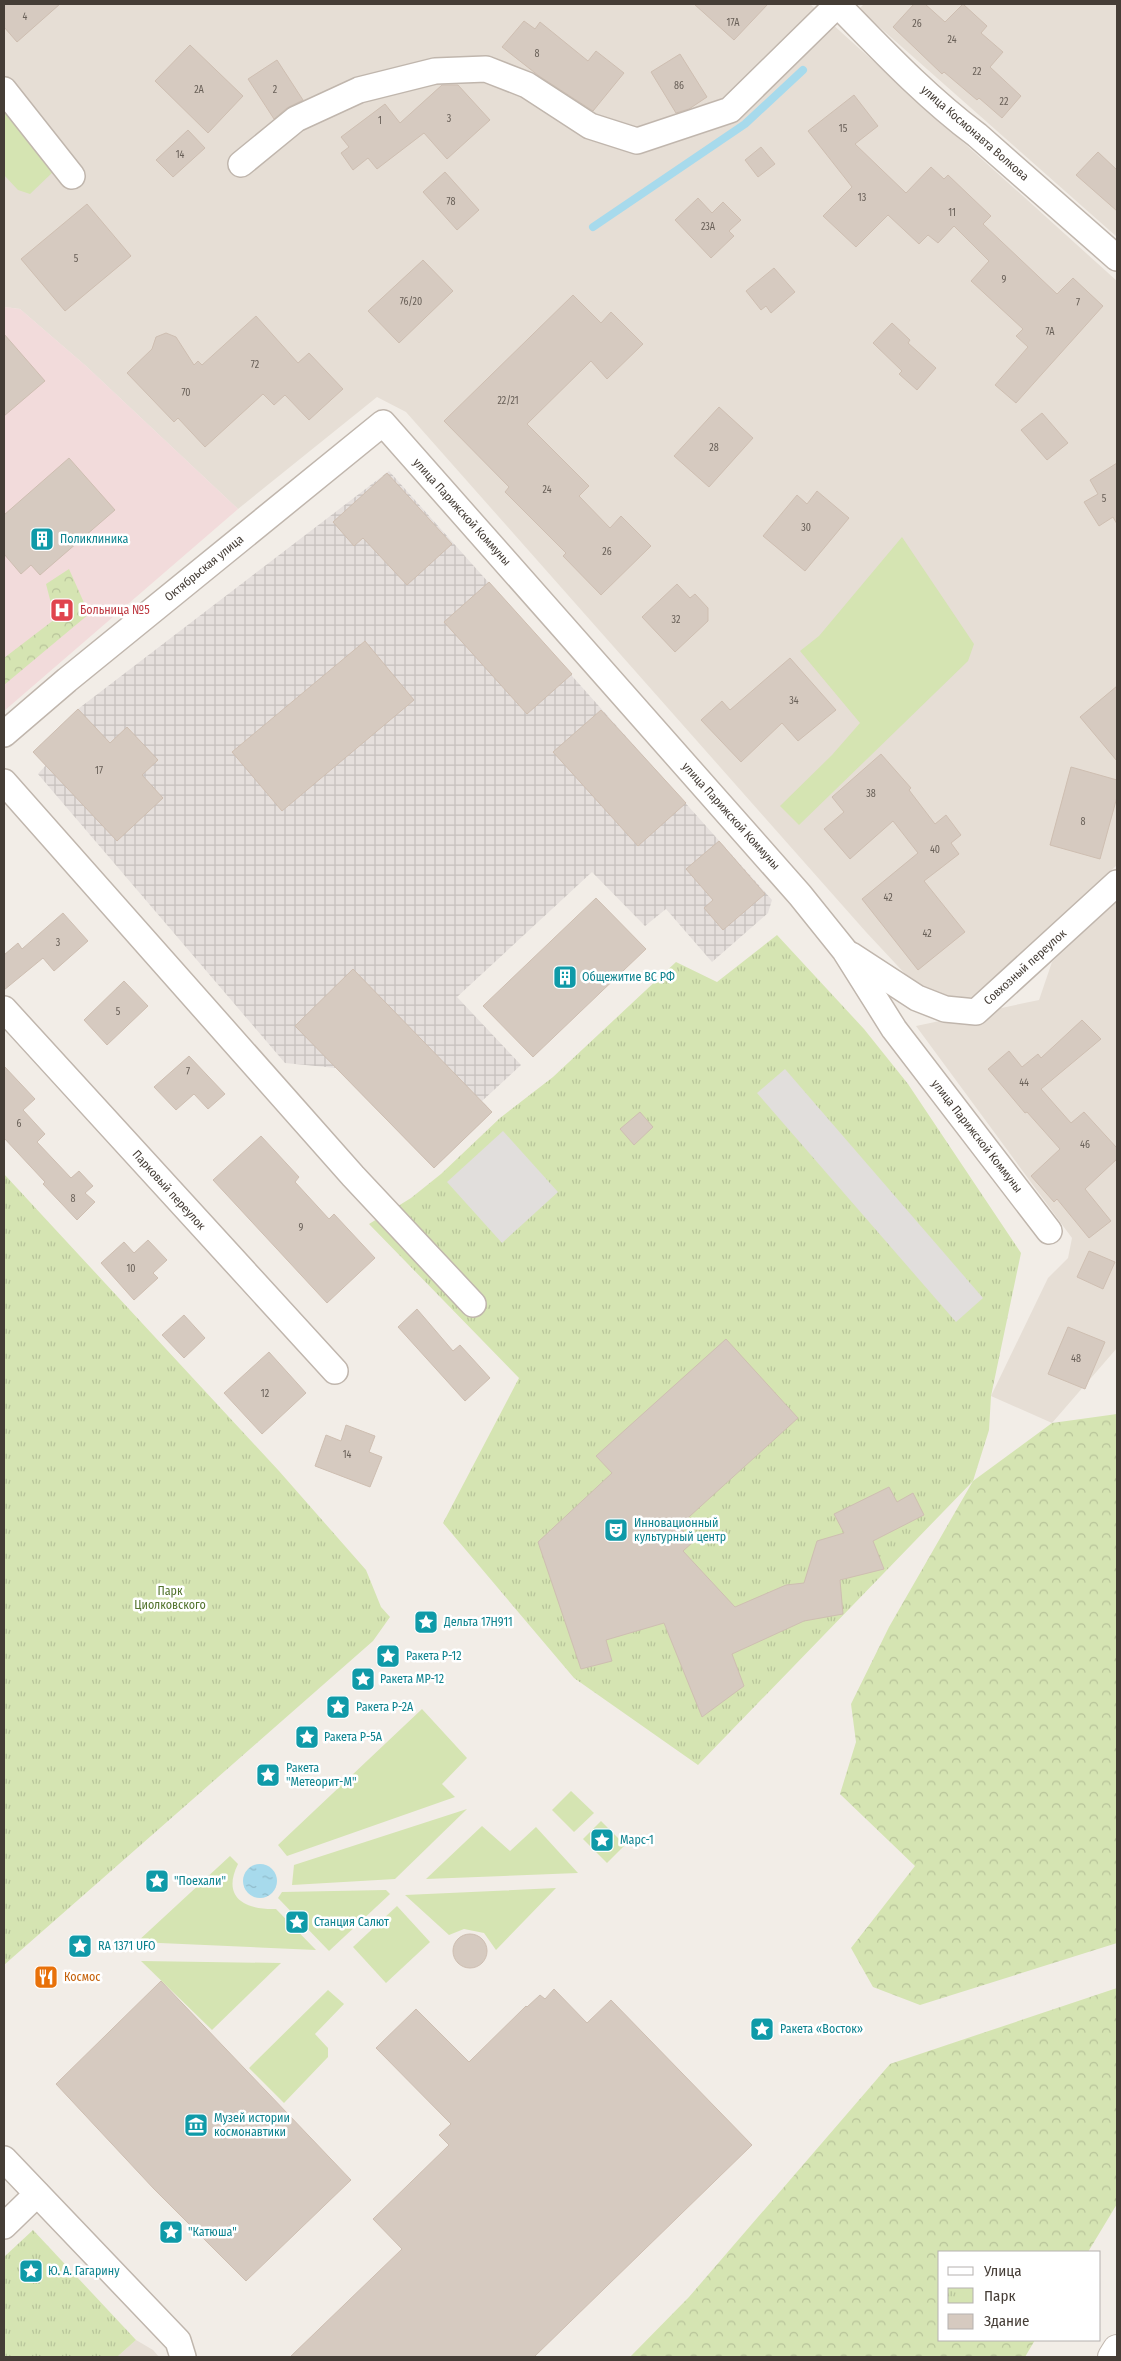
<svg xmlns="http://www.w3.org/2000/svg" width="1121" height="2361" font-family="'Fira Sans Condensed',sans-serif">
	<defs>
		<pattern id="industrial-grid" width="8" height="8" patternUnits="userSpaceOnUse" patternTransform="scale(1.25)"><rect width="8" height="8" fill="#e5dfdc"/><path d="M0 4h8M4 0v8" fill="none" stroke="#c6c0bd"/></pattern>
		<pattern id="forest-crowns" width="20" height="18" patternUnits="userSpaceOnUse" patternTransform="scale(1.25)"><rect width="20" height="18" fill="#d5e4b2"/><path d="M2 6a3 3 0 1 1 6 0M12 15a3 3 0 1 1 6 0" fill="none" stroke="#b8c49a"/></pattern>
		<pattern id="park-tufts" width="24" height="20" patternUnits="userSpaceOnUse" patternTransform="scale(1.25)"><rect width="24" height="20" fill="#d5e4b2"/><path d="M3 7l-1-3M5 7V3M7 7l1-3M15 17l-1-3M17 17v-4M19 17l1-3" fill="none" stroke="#b8c49a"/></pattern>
		<pattern id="water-ripples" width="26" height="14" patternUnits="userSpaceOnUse" patternTransform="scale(1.25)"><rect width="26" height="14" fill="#a7daec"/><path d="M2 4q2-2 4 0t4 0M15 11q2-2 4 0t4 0" fill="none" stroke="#91bccb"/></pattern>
	</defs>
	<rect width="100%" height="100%" fill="#f2ede7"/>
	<g fill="#e6ded5">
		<polygon points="4,4 810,4 1117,281 1117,865 982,993 951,1005 923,993 866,932 406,412 377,397 238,509 86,366 20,309 4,307"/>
		<polygon points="864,4 1117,4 1117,237 859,9"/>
		<polygon points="1117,901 1117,1348 1052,1423 991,1396 1048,1278 1068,1258 1072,1238 916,1026 1039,1000 1052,962"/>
		<polygon points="136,2340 153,2350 159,2357 117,2357"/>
	</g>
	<polygon fill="url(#industrial-grid)" points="389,471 772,900 768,913 712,962 666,909 645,926 592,872 457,997 521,1065 482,1101 492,1112 434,1168 336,1068 285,1063 38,774 46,765 33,752 78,709"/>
	<polygon fill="#f2dbdb" points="4,307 20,309 86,366 238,509 4,711"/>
	<g fill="#d5e4b2">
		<polygon points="4,97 54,171 30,194 18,190 4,175"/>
		<polygon points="902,537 974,644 968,661 799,825 780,806 832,755 860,723 800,651 819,636"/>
		<polygon points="422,1709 467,1758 442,1784 455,1797 287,1856 278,1845"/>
		<polygon points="571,1791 594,1813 574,1832 552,1810"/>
		<polygon points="467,1809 395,1879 292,1885 294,1865"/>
		<polygon points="601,1821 625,1845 607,1863 583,1839"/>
		<polygon points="482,1826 510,1851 536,1827 578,1873 426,1879"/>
		<path d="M230,1856L238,1864C221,1898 246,1910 276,1909L316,1950L137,1942Z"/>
		<polygon points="556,1888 496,1950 484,1933 464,1929 449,1935 405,1895"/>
		<polygon points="386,1890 390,1894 329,1951 278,1898 282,1892"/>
		<polygon points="397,1906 430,1942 386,1983 353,1947"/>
		<polygon points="141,1961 281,1963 212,2030"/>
		<polygon points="328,1990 344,2004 315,2034 328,2048 328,2057 284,2103 249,2068"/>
	</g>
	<g fill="url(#forest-crowns)">
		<polygon points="69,569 89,614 4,685 4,658 55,619 46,584"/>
		<polygon points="1117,1414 1117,1943 920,2005 873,1987 851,1948 915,1866 840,1794 856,1742 851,1704 889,1627 973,1481 1052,1423"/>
		<polygon points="1117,1988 1117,2204 1088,2252 940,2252 940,2340 1035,2340 1025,2357 630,2357 689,2297 890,2064"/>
	</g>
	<g fill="url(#park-tufts)">
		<polygon points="777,935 864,1029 908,1084 1021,1253 991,1396 989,1430 973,1481 698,1765 574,1678 443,1523 519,1378 369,1224 411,1198 441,1174 500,1118 553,1077 676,962 717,982"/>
		<polygon points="4,1174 279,1471 366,1570 381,1607 390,1617 373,1641 4,1965"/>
		<polygon points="33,2230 136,2340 117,2357 4,2357 4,2257"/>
	</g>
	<g fill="#e1dedc">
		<polygon points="785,1069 983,1298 956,1322 757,1093"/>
		<polygon points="503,1131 558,1192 502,1243 447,1182"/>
	</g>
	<circle fill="url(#water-ripples)" cx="260" cy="1881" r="17"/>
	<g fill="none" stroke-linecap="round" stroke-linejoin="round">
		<polyline stroke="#a7daec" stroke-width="8" points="593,227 745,124 803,70"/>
	</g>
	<g fill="#d6cac0" stroke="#cebeb1">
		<polygon points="4,4 60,4 17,42 4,27"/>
		<polygon points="694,4 768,4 734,40"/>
		<polygon points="914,4 925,4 945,22 963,4 987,26 981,33 1003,52 990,67 1021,96 1002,118 979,98 977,100 944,72 942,74 893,27"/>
		<polygon points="524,21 535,29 540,22 588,61 596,51 624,73 593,111 539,76 502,47"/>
		<polygon points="190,45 243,96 208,133 155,81"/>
		<polygon points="680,54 707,97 689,109 676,113 651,72"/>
		<polygon points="277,60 303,100 287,108 274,119 248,79"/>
		<polygon points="442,85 458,85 490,120 447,159 424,133 377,169 368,158 353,170 341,153 349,147 341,137 385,104 400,123"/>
		<polygon points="854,95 878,126 855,144 906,193 931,167 944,179 948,175 991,216 983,224 1057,294 1073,278 1103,306 1016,403 995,385 1028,347 1016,336 1023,329 971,281 989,261 954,226 938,243 928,235 919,244 888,215 856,247 823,216 852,187 808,131"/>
		<polygon points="188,130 205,148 173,177 156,160"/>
		<polygon points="761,147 775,164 758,177 745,160"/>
		<polygon points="1098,152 1117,170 1117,211 1076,175"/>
		<polygon points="445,172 479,210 457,230 423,192"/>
		<polygon points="698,198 712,213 723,202 741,220 729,231 734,236 711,258 675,220"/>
		<polygon points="87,204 131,256 65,311 21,259"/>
		<polygon points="423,260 453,291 399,343 368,311"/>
		<polygon points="774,268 795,292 771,313 766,306 761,310 746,291"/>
		<polygon points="573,295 601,323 611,312 643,344 607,379 591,361 527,424 589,486 579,496 610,528 621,516 651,546 601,595 563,556 566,553 505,492 509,487 444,421"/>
		<polygon points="256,316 298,363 309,353 343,389 309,420 285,395 274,405 263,394 205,447 178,418 174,422 127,373 152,349 156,337 166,333 176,337 194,365 198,361 202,365"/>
		<polygon points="892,323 910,340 908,343 936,368 917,390 899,374 902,371 873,343"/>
		<polygon points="4,334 45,381 4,416"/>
		<polygon points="719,407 753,438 709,487 674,456"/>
		<polygon points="1042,413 1068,443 1047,460 1021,430"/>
		<polygon points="69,458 115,510 40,575 31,565 21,574 4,554 4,515"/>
		<polygon points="1117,463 1117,524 1113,517 1099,526 1084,502 1098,494 1090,480"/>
		<polygon points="387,473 452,544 407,585 363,538 354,546 333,522"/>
		<polygon points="817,491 849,518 805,571 763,536 797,495 807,504"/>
		<polygon points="489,582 572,674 527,714 444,622"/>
		<polygon points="677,584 690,598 695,594 708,608 708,621 675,652 642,617"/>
		<polygon points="365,641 414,700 282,811 232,752"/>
		<polygon points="790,658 836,710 798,741 782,723 741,762 701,720 722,701 730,710"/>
		<polygon points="1117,686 1117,761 1080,717"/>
		<polygon points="78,709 110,743 127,727 158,760 142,775 163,798 117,841 33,752"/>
		<polygon points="601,710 686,803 638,846 553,752"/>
		<polygon points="881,754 911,788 909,790 935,824 946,815 961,835 951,843 959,854 924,881 965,932 918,970 862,899 918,853 893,821 850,859 824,829 844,812 832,797"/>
		<polygon points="1071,767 1117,780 1117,797 1100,859 1050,845"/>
		<polygon points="719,841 765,894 723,930 704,908 713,900 686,869"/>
		<polygon points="596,898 646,949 533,1057 483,1006"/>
		<polygon points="63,913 88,941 54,971 43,958 4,990 4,955 18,943 22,949"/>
		<polygon points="353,969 492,1112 434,1168 295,1026"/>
		<polygon points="124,981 148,1006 107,1045 84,1020"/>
		<polygon points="1082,1020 1101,1039 1041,1089 1071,1123 1084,1112 1117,1148 1117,1159 1085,1189 1111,1221 1089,1238 1057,1199 1054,1202 1031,1176 1060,1149 1027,1112 1025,1113 988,1069 1009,1051 1022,1067 1038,1054 1041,1058"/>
		<polygon points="189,1056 225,1094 208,1109 194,1094 176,1110 154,1087"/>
		<polygon points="4,1066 35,1099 23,1110 45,1134 37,1142 71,1178 79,1171 93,1186 85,1193 95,1202 77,1220 43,1184 45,1182 4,1138"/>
		<polygon points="640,1112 653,1127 634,1145 620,1129"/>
		<polygon points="261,1136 299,1177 295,1182 329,1219 334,1214 375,1258 327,1303 213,1180"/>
		<polygon points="148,1240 167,1260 153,1273 158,1278 134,1300 101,1263 124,1242 134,1253"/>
		<polygon points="1089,1251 1115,1262 1103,1289 1077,1277"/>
		<polygon points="417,1309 453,1351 460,1345 490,1378 465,1401 398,1327"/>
		<polygon points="184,1315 205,1338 184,1358 162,1335"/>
		<polygon points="1068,1327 1105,1342 1085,1389 1048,1374"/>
		<polygon points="726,1339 798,1418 679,1526 693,1542 683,1551 735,1607 786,1585 804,1583 817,1541 844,1533 834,1514 889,1487 897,1502 913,1493 924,1515 873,1541 884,1569 840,1580 843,1614 804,1621 732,1654 744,1686 702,1717 664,1623 606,1640 612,1661 581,1669 538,1542 612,1473 596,1456"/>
		<polygon points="269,1352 306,1393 262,1434 224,1393"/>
		<polygon points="346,1425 375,1436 369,1452 382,1457 370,1487 315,1466 326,1435 341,1441"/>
		<circle cx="470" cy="1951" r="17"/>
		<polygon points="161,1981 351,2180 246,2281 154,2189 56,2084"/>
		<polygon points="554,1989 587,2023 611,2000 752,2145 534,2357 290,2357 402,2249 373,2219 449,2145 439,2135 451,2124 376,2048 416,2009 469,2062 526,2006 527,2007 540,1995 545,1999"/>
	</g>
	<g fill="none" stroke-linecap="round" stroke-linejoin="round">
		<g stroke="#c0b6ad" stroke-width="28">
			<g id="minor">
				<path d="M837,4C881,49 926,97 977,135L1117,258"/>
				<polyline points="4,90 72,176"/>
				<polyline points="241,164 296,119 359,90 435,71 486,69 527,85 590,126 637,141 730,110 838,4"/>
				<polyline points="4,734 67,680 383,423 800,895 845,951 894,1029 1049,1231"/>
				<polyline points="4,782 353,1176 473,1304"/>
				<polyline points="851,955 917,998 945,1009 976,1012 1117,883"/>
				<polyline points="4,1009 335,1371"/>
				<polyline points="4,2159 178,2341 183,2357"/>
				<polyline points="4,2226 37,2194"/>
			</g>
		</g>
		<g stroke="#c0b6ad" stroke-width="30">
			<polyline id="tertiary" points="1112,2357 1117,2349"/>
		</g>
		<use href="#minor" stroke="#fff" stroke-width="25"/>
		<use href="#tertiary" stroke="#fff" stroke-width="28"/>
	</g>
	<defs>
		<g id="building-square" transform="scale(1.25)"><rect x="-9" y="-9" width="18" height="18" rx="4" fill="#0f9aa8" stroke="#fff"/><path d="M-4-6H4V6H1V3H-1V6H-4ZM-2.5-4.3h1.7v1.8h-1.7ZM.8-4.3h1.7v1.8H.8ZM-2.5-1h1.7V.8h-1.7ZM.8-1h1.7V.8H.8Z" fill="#fff"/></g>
		<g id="hospital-square" transform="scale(1.25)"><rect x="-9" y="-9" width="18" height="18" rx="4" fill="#e0444e" stroke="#fff"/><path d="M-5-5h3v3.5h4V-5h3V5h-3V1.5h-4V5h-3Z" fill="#fff"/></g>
		<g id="theatre-square" transform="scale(1.25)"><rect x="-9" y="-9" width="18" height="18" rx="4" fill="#0f9aa8" stroke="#fff"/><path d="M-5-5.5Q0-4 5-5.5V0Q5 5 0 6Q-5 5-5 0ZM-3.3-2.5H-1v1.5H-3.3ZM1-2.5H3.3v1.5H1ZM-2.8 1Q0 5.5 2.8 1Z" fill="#fff"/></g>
		<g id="sight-square" transform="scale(1.25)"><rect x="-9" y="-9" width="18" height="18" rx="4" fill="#0f9aa8" stroke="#fff"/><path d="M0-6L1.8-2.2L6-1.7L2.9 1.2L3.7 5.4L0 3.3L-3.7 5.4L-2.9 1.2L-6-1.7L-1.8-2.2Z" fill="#fff"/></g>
		<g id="restaurant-square" transform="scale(1.25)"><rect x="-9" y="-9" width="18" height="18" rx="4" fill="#e8710a" stroke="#fff"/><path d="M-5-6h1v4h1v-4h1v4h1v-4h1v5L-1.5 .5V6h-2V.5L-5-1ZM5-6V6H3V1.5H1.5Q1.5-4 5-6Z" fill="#fff"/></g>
		<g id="museum-square" transform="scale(1.25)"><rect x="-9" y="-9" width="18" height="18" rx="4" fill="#0f9aa8" stroke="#fff"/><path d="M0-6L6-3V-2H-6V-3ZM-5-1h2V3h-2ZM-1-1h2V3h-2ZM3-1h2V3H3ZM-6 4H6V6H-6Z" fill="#fff"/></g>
	</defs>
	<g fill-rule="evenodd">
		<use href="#building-square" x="42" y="539"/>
		<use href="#hospital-square" x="62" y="610"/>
		<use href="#building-square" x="565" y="977"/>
		<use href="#theatre-square" x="616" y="1530"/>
		<use href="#sight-square" x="426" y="1622"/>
		<use href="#sight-square" x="388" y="1656"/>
		<use href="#sight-square" x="363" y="1679"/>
		<use href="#sight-square" x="338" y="1707"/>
		<use href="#sight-square" x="307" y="1737"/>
		<use href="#sight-square" x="268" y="1775"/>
		<use href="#sight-square" x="602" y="1840"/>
		<use href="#sight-square" x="157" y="1881"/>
		<use href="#sight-square" x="297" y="1922"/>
		<use href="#sight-square" x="80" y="1946"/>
		<use href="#restaurant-square" x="46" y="1977"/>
		<use href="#sight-square" x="762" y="2029"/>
		<use href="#museum-square" x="196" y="2125"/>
		<use href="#sight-square" x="171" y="2232"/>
		<use href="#sight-square" x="31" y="2271"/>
	</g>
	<g text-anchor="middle" stroke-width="5" stroke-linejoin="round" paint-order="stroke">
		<g font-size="10" fill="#696058">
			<text x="25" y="20">4</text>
			<text x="733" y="26">17А</text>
			<text x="917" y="27">26</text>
			<text x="952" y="43">24</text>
			<text x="537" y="57">8</text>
			<text x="977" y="75">22</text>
			<text x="679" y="89">86</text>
			<text x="199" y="93">2А</text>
			<text x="275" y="93">2</text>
			<text x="1004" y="105">22</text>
			<text x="449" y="122">3</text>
			<text x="380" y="124">1</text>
			<text x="843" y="132">15</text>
			<text x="180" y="158">14</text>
			<text x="862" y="201">13</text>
			<text x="451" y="205">78</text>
			<text x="952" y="216">11</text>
			<text x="708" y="230">23А</text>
			<text x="76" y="262">5</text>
			<text x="1004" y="283">9</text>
			<text x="411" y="305">76/20</text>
			<text x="1078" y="306">7</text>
			<text x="1050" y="335">7А</text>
			<text x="255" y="368">72</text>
			<text x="186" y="396">70</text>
			<text x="508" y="404">22/21</text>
			<text x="714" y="451">28</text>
			<text x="547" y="493">24</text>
			<text x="1104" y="502">5</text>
			<text x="806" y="531">30</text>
			<text x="607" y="555">26</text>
			<text x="676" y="623">32</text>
			<text x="794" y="704">34</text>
			<text x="99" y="774">17</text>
			<text x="871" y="797">38</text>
			<text x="1083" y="825">8</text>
			<text x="935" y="853">40</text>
			<text x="888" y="901">42</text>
			<text x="927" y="937">42</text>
			<text x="58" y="946">3</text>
			<text x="118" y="1015">5</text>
			<text x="188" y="1075">7</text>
			<text x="1024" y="1086">44</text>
			<text x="19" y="1127">6</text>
			<text x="1085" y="1148">46</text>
			<text x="73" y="1202">8</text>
			<text x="301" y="1231">9</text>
			<text x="131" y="1272">10</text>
			<text x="1076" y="1362">48</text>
			<text x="265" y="1397">12</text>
			<text x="347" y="1458">14</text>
		</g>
		<g font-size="12" fill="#453d36" stroke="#fff">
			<text transform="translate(975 133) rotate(41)" y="4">улица Космонавта Волкова</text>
			<text transform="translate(462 512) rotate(48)" y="4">улица Парижской Коммуны</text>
			<text transform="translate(204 568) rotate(-39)" y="4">Октябрьская улица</text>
			<text transform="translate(731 816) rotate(48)" y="4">улица Парижской Коммуны</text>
			<text transform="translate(1025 967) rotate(-42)" y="4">Совхозный переулок</text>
			<text transform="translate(977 1136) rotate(52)" y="4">улица Парижской Коммуны</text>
			<text transform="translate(169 1190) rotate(48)" y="4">Парковый переулок</text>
		</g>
		<g font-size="12" fill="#0d838f" stroke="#fff" text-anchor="start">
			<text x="60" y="543">Поликлиника</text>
			<text x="582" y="981">Общежитие ВС РФ</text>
			<text x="634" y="1527">Инновационный<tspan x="634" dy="14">культурный центр</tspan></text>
			<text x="444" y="1626">Дельта 17Н911</text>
			<text x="406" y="1660">Ракета Р-12</text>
			<text x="380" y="1683">Ракета МР-12</text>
			<text x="356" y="1711">Ракета Р-2А</text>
			<text x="324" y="1741">Ракета Р-5А</text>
			<text x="286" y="1772">Ракета<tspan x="286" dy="14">"Метеорит-М"</tspan></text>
			<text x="620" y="1844">Марс-1</text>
			<text x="174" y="1885">"Поехали"</text>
			<text x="314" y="1926">Станция Салют</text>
			<text x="98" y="1950">RA 1371 UFO</text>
			<text x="780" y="2033">Ракета «Восток»</text>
			<text x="214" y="2122">Музей истории<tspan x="214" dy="14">космонавтики</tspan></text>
			<text x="188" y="2236">"Катюша"</text>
			<text x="48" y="2275">Ю. А. Гагарину</text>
		</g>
		<g font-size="12" fill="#be3a42" stroke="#fff" text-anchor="start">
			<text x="80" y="614">Больница №5</text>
		</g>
		<g font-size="12" fill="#52732d" stroke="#fff">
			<text x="170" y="1595">Парк<tspan x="170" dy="14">Циолковского</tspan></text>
		</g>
		<g font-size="12" fill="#c56008" stroke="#fff" text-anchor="start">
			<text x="64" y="1981">Космос</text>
		</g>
	</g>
	<rect width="1121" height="2361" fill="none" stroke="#453d36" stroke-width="10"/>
	<rect x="938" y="2251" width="162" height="90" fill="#ffffff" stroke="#b5b1af"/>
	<rect x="948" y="2267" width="25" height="8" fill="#ffffff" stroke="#b5b1af"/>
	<text x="984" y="2276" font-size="15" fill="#453d36">Улица</text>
	<rect x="948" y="2288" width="25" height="15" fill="url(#park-tufts)" stroke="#b5b1af"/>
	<text x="984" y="2301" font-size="15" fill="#453d36">Парк</text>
	<rect x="948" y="2314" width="25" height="15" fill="#d6cac0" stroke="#b5b1af"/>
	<text x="984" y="2326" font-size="15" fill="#453d36">Здание</text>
</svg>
